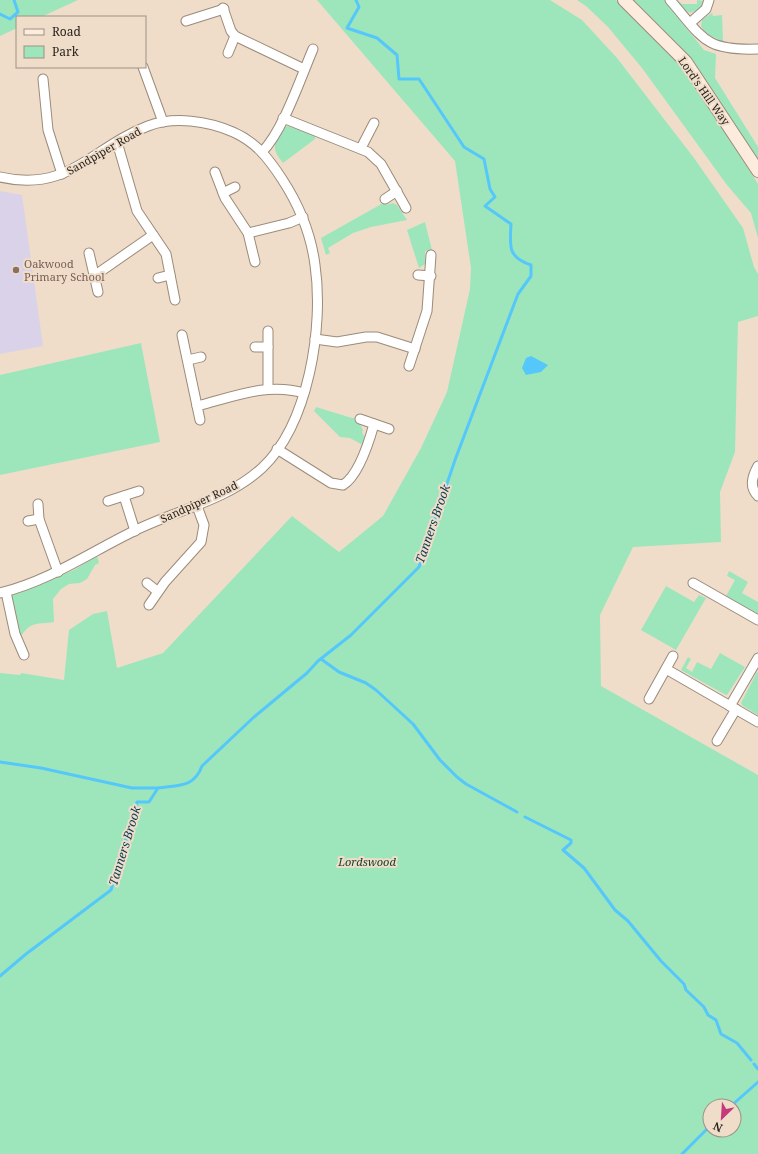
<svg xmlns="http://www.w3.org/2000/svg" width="758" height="1154" font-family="'Noto Serif',serif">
	<rect width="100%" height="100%" fill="#efddca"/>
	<polygon fill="#dad2e8" points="0,191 22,195 43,346 0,354"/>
	<g fill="#9de6bc" fill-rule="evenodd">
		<polygon points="0,0 78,0 41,17 17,17 17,28 0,36"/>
		<path d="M317,0H550L582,20L617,58L694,158L743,228L754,267L758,274V316L738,322L735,452L720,492L721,542L633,547L600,615L601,686L758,775V1154H0V673L20,675L21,673L64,680L69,630L93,614L107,611L117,668L163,653L292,516L339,552L383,516L421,448L447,392L470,289L471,268L455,161ZM710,1106H734V1130H710Z"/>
		<polygon points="577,0 616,0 680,63 758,184 758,238 751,213 727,185 642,68 608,27 586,6"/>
		<polygon points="630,0 664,0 704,50 716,54 715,78 758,147 758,161"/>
		<polygon points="677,0 682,4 697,4 697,0 704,1 700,9 690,13 685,10"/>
		<polygon points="712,13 713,16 722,15 723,42 705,33 701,26 702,20"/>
		<path d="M288,126L315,135V139L283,163C281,160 277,156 276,152C272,144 280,128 288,126Z"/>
		<polygon points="385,202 386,205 393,203 397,205 407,220 371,227 353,233 328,248 330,253 326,255 321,238"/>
		<polygon points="425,222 432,250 425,251 425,264 419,268 407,230"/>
		<polygon points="141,343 160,442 0,475 0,375"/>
		<polygon points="316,407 352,418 357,418 363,430 362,432 365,438 365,442 361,444 350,438 340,437 314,411"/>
		<path d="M97,556L99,563L95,565L87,579L80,583L69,584L61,589L53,599L54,622C38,625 32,620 21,636L13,613L11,594L72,571Z"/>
		<polygon points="729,571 748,582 742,593 758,602 758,614 726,596 735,580 727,576"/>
		<polygon points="666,586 694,602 699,595 706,598 676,650 641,630"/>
		<polygon points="720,653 745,667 727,695 724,694 681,670 688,657 691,659 686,668 692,672 697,662 711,669"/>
		<polygon points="757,672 758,673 758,715 743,706 741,703"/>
	</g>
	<polygon fill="#55c7fb" points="531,356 548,365 541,372 526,375 522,368 526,358"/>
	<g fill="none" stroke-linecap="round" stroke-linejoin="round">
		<g stroke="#55c7fb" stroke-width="3">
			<polyline points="0,14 10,19 18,12 14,0"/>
			<polyline points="321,659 339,672 366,683 376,690 413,724 440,760 457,777 466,784 517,812"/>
			<polyline points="0,762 41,768 132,788 157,788"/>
			<polyline points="525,817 571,840 571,843 563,850 584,868 615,910 628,921 661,961 684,984 686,990 704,1007 708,1015 716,1020 721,1034 737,1043 751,1060"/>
			<path d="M0,976L26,954L111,890L137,802H149L158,788C178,785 194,788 202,766L254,717L307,673L318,661L351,635L419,567L455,460L518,294L531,276V265C507,257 510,246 511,224L485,206L495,197L490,189L484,159L464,147L419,79H399L397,55L377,38L347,28L359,7L356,0"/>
			<polyline points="754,1064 758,1069"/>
			<polyline points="731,1106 758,1082"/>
			<polyline points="682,1154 710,1126"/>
		</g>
		<g stroke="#9b8b7a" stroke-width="11">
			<g id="street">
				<path d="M670,0C703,38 704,51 758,49"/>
				<polyline points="223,8 231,31 235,36 304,69"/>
				<polyline points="186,21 224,9"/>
				<polyline points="690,23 706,9 709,0"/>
				<polyline points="228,53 235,36"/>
				<polyline points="143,67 163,122"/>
				<polyline points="43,79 48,130 62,174"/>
				<polyline points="283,118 368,152 381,164 406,208"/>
				<polyline points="117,142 137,211 166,254 175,300"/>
				<polyline points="361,148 374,123"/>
				<path d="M262,152C283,131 301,77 313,49"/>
				<polyline points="215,172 225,198 248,233 255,262"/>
				<path d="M0,177C69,193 92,147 148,126C174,116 208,121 233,132C256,142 269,159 282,179C299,205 311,234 315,265C324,326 309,424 262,468C226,501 176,510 134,531C89,553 49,581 0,593"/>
				<polyline points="223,193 235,187"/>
				<polyline points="385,199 397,191"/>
				<polyline points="248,233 289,223 303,217"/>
				<polyline points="89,253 98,292"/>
				<polyline points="418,275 431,276"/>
				<polyline points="94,276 153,235"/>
				<polyline points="158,278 170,275"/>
				<polyline points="182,335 200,420"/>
				<polyline points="315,339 337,342 366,337 377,337 415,349"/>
				<polyline points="255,347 268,347"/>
				<polyline points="188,360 201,357"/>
				<polyline points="409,366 427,311 431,255"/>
				<polyline points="268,388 268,331"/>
				<path d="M197,406C233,397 267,382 304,393"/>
				<polyline points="360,419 389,429"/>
				<path d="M277,449L331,483L343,485C359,475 369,442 374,424"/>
				<path d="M758,466C752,477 749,487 758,496"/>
				<polyline points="124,496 135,531"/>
				<polyline points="108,501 139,491"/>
				<polyline points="38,504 39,519 58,572"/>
				<polyline points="28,521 39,519"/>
				<polyline points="147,583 157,591"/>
				<polyline points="693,583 758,620"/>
				<polyline points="6,592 15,634 24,655"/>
				<polyline points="149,605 165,582 201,542 204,525 197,506"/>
				<polyline points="666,669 758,722"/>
				<polyline points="649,699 673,656"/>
				<polyline points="730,706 758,658"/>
				<polyline points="717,741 736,709"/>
			</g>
		</g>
		<g stroke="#9b8b7a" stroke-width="14">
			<polyline id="secondary" points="624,0 686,62 758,171"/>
		</g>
		<use href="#street" stroke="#fff" stroke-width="9"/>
		<use href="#secondary" stroke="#fdecdd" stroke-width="12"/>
	</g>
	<circle fill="#8d6e63" stroke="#efddca" stroke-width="1.5" cx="16" cy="270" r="4"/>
	<g text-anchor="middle" stroke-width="4" stroke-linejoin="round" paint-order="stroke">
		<g font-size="11" fill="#251f18" stroke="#efddca">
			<text transform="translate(704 91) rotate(55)" y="4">Lord's Hill Way</text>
			<text transform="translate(104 151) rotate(-30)" y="4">Sandpiper Road</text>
			<text transform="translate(199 502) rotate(-25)" y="4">Sandpiper Road</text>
		</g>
		<g font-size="11" fill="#785e54" stroke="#efddca" text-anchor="start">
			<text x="24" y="268">Oakwood<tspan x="24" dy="13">Primary School</tspan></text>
		</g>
		<g font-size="11" font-style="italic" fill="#15412b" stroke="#efddca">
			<text x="367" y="866">Lordswood</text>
		</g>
		<g font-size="12" font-style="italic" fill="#073a4f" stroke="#efddca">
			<text transform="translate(433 524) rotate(-71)" y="4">Tanners Brook</text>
			<text transform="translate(125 846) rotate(-73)" y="4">Tanners Brook</text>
		</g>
	</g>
	<rect x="16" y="16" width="130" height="52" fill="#efddca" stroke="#9e9183"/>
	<rect x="24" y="29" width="20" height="6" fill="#fdecdd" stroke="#9e9183"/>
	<text x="52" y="36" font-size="12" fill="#251f18">Road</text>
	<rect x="24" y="46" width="20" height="12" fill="#9de6bc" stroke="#9e9183"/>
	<text x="52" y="56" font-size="12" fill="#251f18">Park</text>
	<g transform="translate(722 1118) rotate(205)"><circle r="19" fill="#efddca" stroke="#9e9183"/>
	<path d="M0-3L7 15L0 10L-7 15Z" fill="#c33b79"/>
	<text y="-6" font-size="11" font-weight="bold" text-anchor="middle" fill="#251f18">N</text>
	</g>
</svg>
